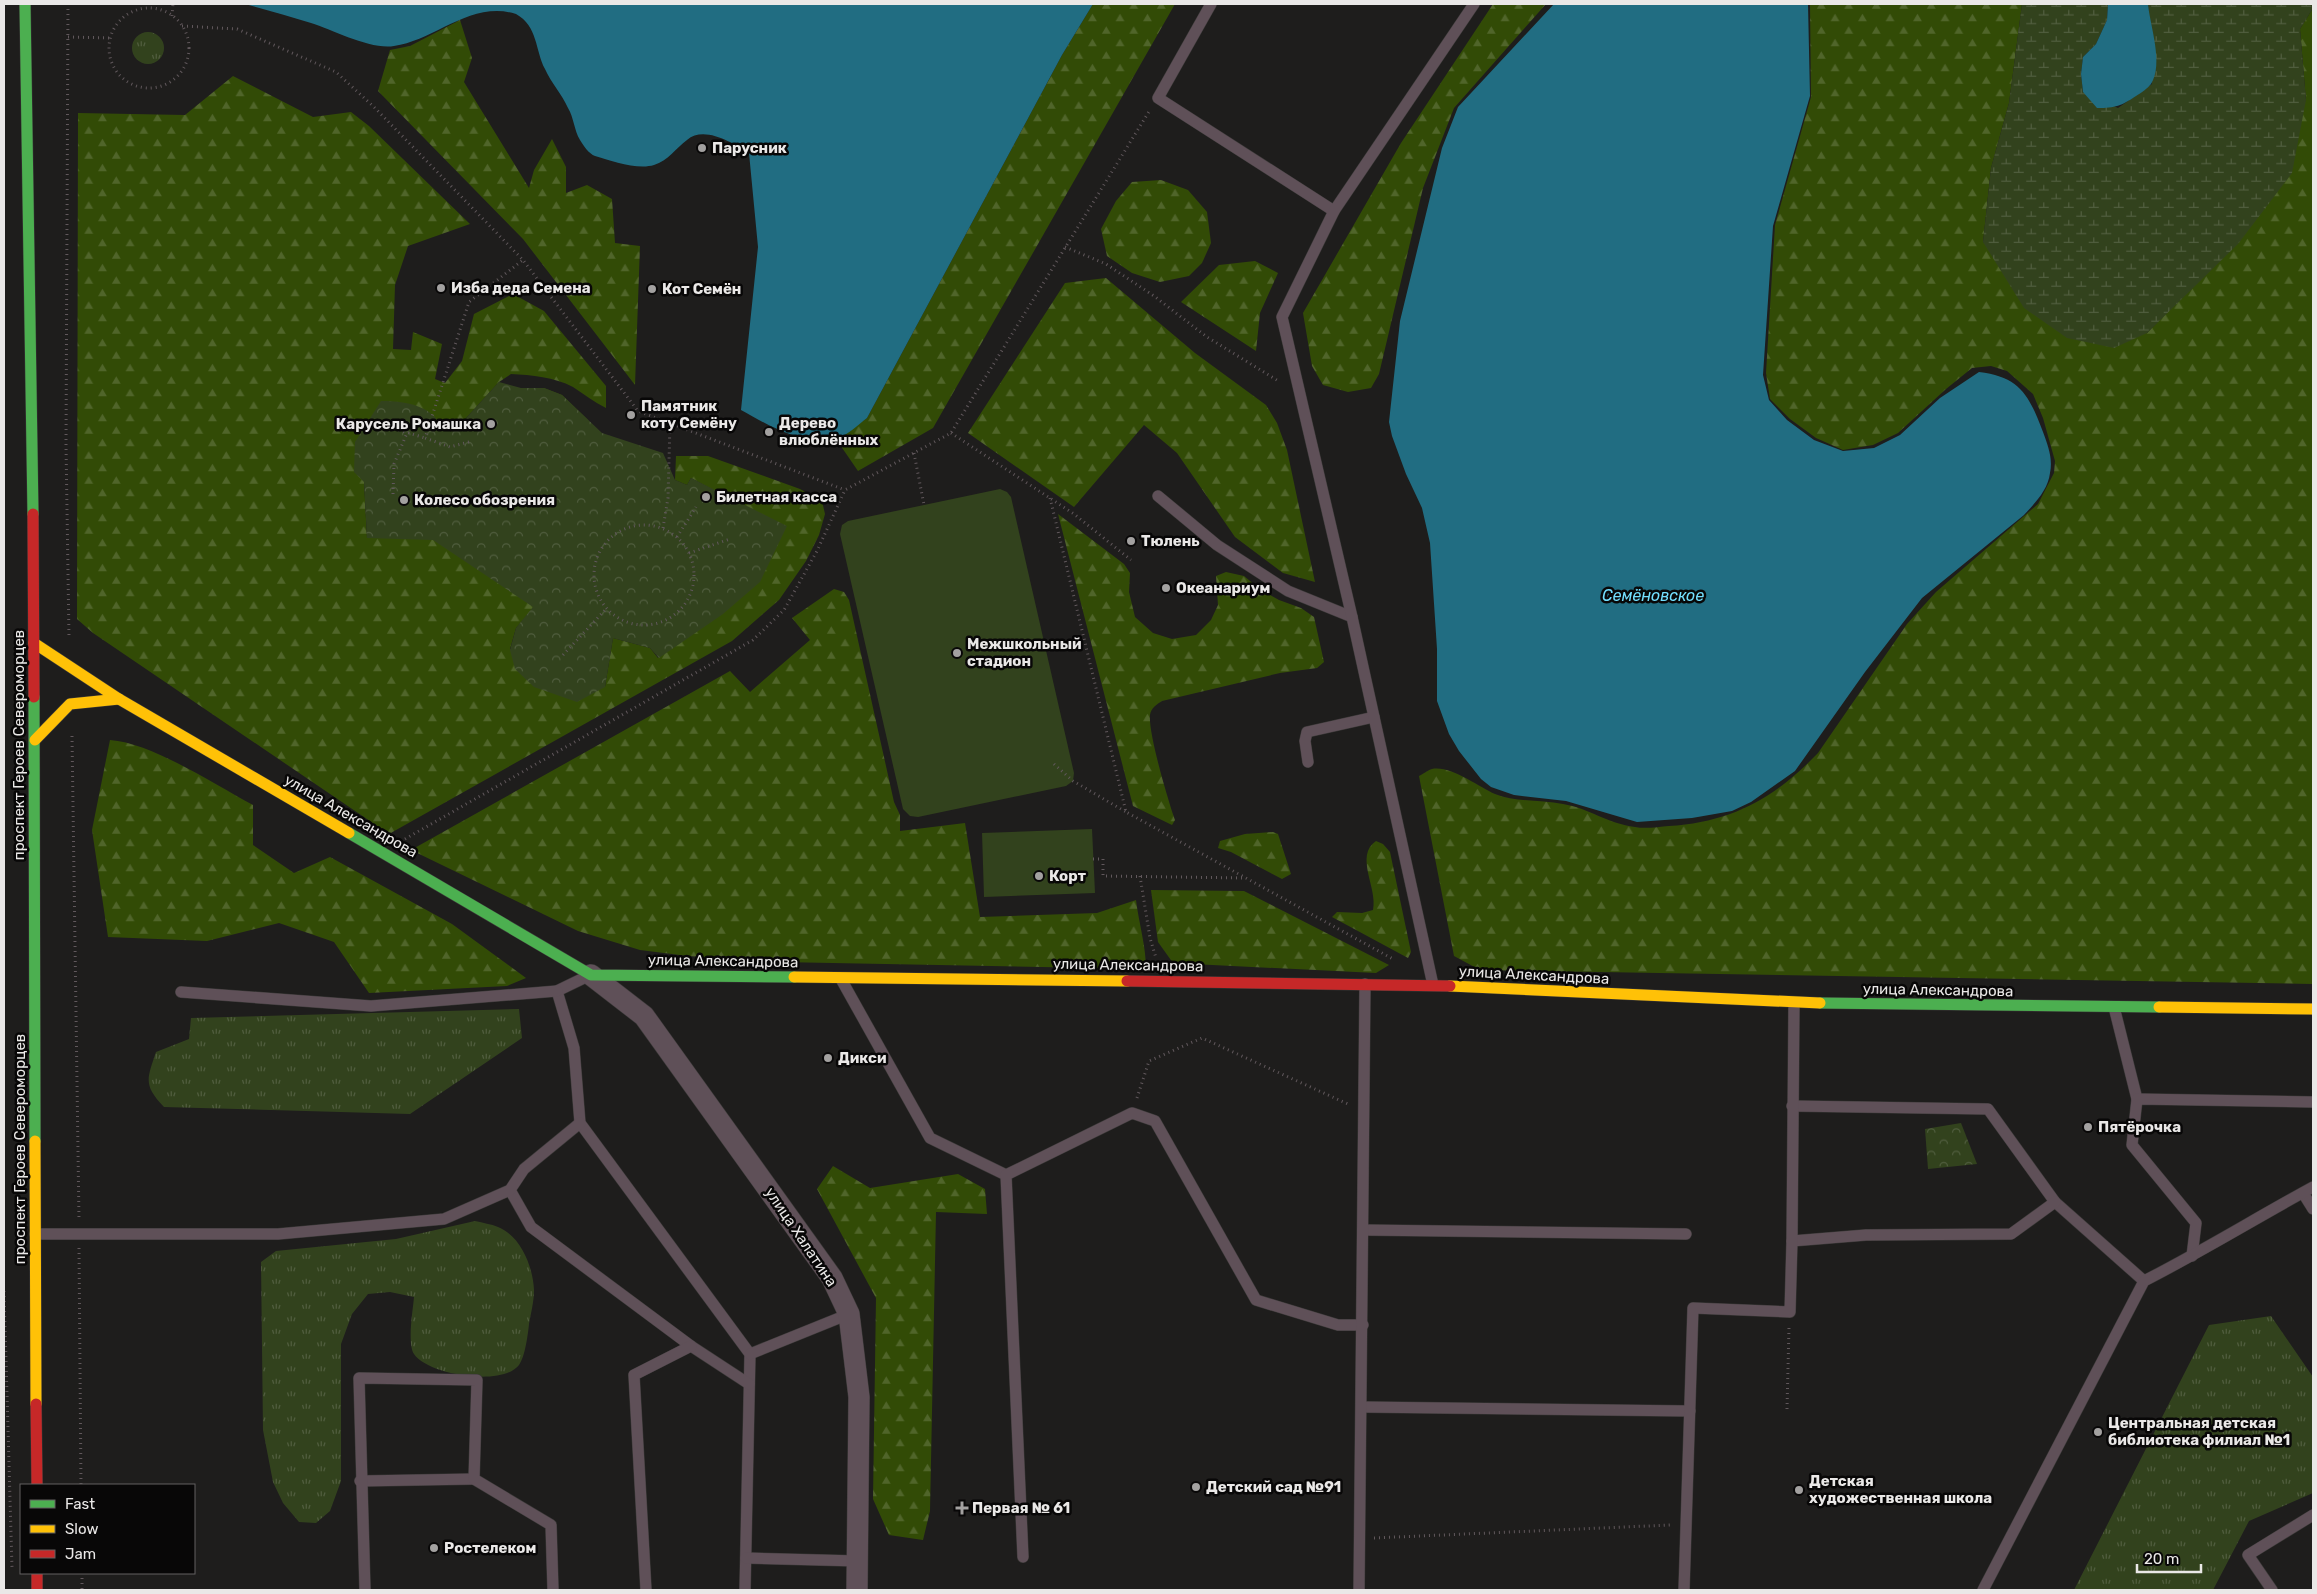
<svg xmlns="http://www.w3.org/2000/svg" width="2317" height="1594" font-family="Rubik,sans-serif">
	<defs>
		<pattern id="grass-tufts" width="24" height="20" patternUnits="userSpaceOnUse" patternTransform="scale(1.25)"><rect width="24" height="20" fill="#32421d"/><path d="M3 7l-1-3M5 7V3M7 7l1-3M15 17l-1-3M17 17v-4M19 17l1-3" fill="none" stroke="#505d3e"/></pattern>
		<pattern id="forest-firs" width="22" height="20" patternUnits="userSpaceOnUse" patternTransform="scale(1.25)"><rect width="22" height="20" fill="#324b06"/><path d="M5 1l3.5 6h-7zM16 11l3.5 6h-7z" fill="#50652a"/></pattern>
		<pattern id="wetland-marsh" width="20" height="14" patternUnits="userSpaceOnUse" patternTransform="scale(1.25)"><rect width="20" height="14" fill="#32421d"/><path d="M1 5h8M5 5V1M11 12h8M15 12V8" fill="none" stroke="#505d3e"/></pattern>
		<pattern id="park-crowns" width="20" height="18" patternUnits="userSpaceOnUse" patternTransform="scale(1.25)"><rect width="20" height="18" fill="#32421d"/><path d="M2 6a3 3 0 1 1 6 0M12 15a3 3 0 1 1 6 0" fill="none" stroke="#505d3e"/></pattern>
	</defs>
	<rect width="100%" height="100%" fill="#1e1d1c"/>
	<g fill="url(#grass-tufts)">
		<circle cx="148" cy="48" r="16"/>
		<path d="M519,1009L522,1038L410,1114L164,1107C143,1085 147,1079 156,1052L189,1039L191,1018Z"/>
		<path d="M475,1221C483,1223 491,1224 498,1227C521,1236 533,1267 534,1290C534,1301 531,1313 529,1324C528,1334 525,1357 519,1365C502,1387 428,1375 414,1354C407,1343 413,1310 414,1297L390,1292L368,1294L352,1314L341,1344V1481L330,1511L316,1523L299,1522L283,1503L273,1482L263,1430L261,1262L276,1251L396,1239Z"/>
		<polygon points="2271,1316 2313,1377 2313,1493 2249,1521 2213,1590 2074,1590 2209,1325"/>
	</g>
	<g fill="url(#forest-firs)">
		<polygon points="1093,4 1175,4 933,428 858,471 836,439 867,418 1062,55"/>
		<polygon points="1493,4 1546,4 1454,108 1423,188 1379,374 1371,388 1348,392 1323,385 1312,366 1303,313 1401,143"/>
		<path d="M1810,4H2022L2009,103L1991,168L1983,242L2147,333L2171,308L2306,100L2300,29L2313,8V984L1480,970L1454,956L1419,776C1423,774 1428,770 1432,769C1450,765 1479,787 1495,794C1515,802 1541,800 1563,804C1588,808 1609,824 1635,827C1645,829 1658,827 1669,826C1732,822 1775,798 1818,753L1907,624L1936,592L2038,504L2054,473L2055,461L2043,418L2033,394L2007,371L1991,366L1972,368L1946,389L1898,433L1873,445L1843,450L1816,438L1790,419L1770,399L1766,373L1775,225L1811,97Z"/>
		<polygon points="460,20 472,58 464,82 529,188 534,170 552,139 566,167 566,193 587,185 612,199 615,243 640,246 635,385 523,239 378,91 390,50 410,46"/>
		<path d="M233,76L313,117L351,112L369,126L470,224L408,246L395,285L393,349L411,350L413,332L442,344L435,379L445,383L462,361L474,314L513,294L544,311L606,386V408C594,402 584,394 573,387C554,377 532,375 511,374L499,382L457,428L444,427L432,415L364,482L367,538L544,388L562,395L588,420L534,607L516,628L510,649L605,687L613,638L650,648L658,658L755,512L691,478L687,485L675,480L676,456H708L800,489L822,501L825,514L819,535L806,561L779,600L732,641L389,834L93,633L77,619L78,113L185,115Z"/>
		<polygon points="1161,180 1188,190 1207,212 1211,243 1202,263 1189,276 1160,282 1132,273 1107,256 1101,229 1116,201 1132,182"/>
		<polygon points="1255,261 1278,273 1260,313 1256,351 1181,302 1219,265"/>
		<polygon points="1106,278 1195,353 1266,405 1277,423 1287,450 1315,582 1283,573 1235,537 1177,453 1144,425 1074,507 968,433 1065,283"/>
		<path d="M1058,514L1124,564L1130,573L1129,592L1135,617L1153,633L1172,639L1196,635L1211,620L1218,605L1216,576L1226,572L1244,576L1261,590L1279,600L1301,608L1314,617L1324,662L1317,668L1280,673L1162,701C1157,704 1151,708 1150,715C1148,733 1168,800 1175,820L1172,825L1133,806Z"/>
		<path d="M834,589L844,592L849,600L894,802L900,815V831L965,823L980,917L1097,913L1136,900C1139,924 1146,946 1146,969L780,962L688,956L640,950L578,931L411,850L730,671L750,692L810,640L792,618Z"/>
		<path d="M110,740C152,743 214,784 253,805V845L294,873L330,857L452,924L526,978L507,986L369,993L334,942L279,923L207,941L108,937L92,830Z"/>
		<polygon points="1273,832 1278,834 1291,874 1282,879 1231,852 1218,848 1220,841 1245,834"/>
		<path d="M1376,841L1383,844L1390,852L1411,952L1408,958L1332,917L1337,912L1362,913L1373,910C1378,888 1354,856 1376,841Z"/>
		<polygon points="1151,890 1244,891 1389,965 1376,973 1173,963 1158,942"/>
		<polygon points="833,1166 870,1188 958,1174 985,1189 987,1214 936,1212 930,1511 923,1540 889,1535 873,1499 876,1298 817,1189"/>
	</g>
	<polygon fill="url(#wetland-marsh)" points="2022,4 2108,4 2107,20 2096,44 2083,57 2081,74 2083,92 2118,108 2152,84 2148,4 2313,4 2313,8 2300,29 2306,100 2292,173 2238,244 2147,333 2114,348 2067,338 2024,308 1983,242 1991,168 2009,103"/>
	<g fill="url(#park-crowns)">
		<path d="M499,382L521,388H544L562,395L602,433L663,453L675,480L687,485L691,478L787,526L760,582L723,614L659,658L650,648L613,638L605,687L577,702L534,687L515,669L510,650L516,628L533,607L433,540L367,538L364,482L354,472L355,442L381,401C396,401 410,402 424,409C439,417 436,426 457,428Z"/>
		<polygon points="1961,1123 1977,1164 1928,1169 1925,1129"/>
	</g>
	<g fill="#32421d">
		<polygon points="1000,489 1007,492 1011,497 1074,773 1073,781 1066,786 918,817 910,816 903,809 840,534 842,525 848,521"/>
		<polygon points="1092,829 1095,893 984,897 982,833"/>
	</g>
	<g fill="#216d82">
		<path d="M245,4H1093L1062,55L867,418C859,424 846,437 835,439C802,446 768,425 741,410L758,247L749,153C733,143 704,125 687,140C676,148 668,161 654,165C638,170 611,161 595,156C589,154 583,145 580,140C574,130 574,118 568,108C562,94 551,83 545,69C535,50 538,26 516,14C471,0 434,41 394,46C371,50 333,30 311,23C289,16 267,10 245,4Z"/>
		<path d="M1554,4H1808L1810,96L1773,226L1763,375L1769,400L1787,420L1814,440L1843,451L1874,448L1900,435L1940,398L1979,372C2020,377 2029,395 2043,432C2048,446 2053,458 2050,473C2048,490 2035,503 2024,515L1922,598L1865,672L1795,771L1751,802L1732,811L1692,818L1637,822L1566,801L1514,795L1491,787L1481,779L1459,751L1449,734L1437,701V649L1430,543L1422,508L1406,474L1392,436L1389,422L1400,321L1442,148L1458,107Z"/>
		<path d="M2108,4H2148C2150,26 2164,64 2151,84C2148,88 2141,93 2136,96C2121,106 2116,108 2097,108L2083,92L2081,74L2083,57L2096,44L2107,20Z"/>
	</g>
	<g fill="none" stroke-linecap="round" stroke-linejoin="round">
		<g stroke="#3b3938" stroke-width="12">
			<g id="lane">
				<polyline points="1211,4 1158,98 1334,211"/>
				<polyline points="1158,496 1217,545 1288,591 1352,617"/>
				<polyline points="1308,762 1305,741 1307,732 1374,717"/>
				<polyline points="590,975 557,991 574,1048 580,1123 750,1354 745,1590"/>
				<polyline points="841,979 930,1138 1006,1175"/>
				<polyline points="1433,985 1352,617 1282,317 1334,211 1474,4"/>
				<polyline points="181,992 371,1006 557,991"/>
				<polyline points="2114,1007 2137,1099"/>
				<polyline points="1792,1106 1988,1109 2055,1202 2144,1281"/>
				<polyline points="510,1190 531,1227 691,1346 749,1384"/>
				<polyline points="2303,1193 2313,1209"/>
				<polyline points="1363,1230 1686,1234"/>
				<polyline points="35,1234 278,1234 444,1219 510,1190 524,1169 580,1123"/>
				<polyline points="1792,1241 1866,1235 2011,1234 2055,1202"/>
				<polyline points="2192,1256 2196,1223 2132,1145 2137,1099 2313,1102"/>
				<polyline points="750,1354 849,1314"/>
				<polyline points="1362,1407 1690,1411"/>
				<polyline points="360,1481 474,1479"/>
				<polyline points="1023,1557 1006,1175 1132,1113 1155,1121 1256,1300 1338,1325 1363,1325"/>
				<polyline points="746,1558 858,1561"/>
				<polyline points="365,1590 359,1378 477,1380 474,1479 551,1525 553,1590"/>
				<polyline points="646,1590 634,1375 691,1346"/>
				<polyline points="1359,1590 1365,984"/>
				<polyline points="1684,1590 1693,1308 1790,1312 1792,1241 1794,1003"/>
				<path d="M1983,1590L2144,1281C2201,1252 2256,1218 2313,1187"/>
				<polyline points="2272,1590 2248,1555 2313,1515"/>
			</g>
		</g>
		<g stroke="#3b3938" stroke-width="22">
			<polyline id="street" points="591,975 644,1016 832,1278 849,1314 859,1397 857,1590"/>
		</g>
		<g stroke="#3b3938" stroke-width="12">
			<g id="fast">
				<polyline points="25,4 33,514"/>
				<polyline points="34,697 35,1141"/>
				<polyline points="349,833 591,975 794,977"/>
				<polyline points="1820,1003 2159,1007"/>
			</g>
		</g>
		<g stroke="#3b3938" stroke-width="12">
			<g id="slow">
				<polyline points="34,643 119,699 349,833"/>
				<polyline points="35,740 70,704 119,699"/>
				<polyline points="794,977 1127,981"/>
				<polyline points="1450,986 1820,1003"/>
				<polyline points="2159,1007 2313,1009"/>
				<polyline points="35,1141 36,1404"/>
			</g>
		</g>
		<g stroke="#3b3938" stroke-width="12">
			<g id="jam">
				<polyline points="33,514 34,697"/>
				<polyline points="1127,981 1450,986"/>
				<polyline points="36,1404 37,1485"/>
				<polyline points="37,1573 37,1590"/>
			</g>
		</g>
		<g stroke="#61585c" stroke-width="3" stroke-dasharray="1 4" stroke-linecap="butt">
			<polyline points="68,4 66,445 69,637"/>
			<circle cx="149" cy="48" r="40"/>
			<polyline points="172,16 173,4"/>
			<polyline points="182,26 237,29 336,72 374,107 523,260 638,411 845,490"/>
			<polyline points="68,37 110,38"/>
			<polyline points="1065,247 1106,264 1154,296 1207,337 1280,382"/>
			<polyline points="389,427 425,438"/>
			<polyline points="951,433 1074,514 1131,560"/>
			<polyline points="469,442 450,447 425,438 469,302 523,260"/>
			<polyline points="914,453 924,505"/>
			<polyline points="393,494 394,464 407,433"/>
			<polyline points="1050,498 1126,812 1393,959"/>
			<circle cx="644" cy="575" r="50"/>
			<polyline points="663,528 668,498 670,423"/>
			<polyline points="677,537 696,507"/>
			<polyline points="689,553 730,539"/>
			<polyline points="563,655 606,609"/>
			<polyline points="72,736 79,1220"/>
			<polyline points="1054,764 1073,781 1126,812"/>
			<polyline points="405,839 753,640 784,610 817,551 845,490 951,433 1150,110"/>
			<polyline points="1093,859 1103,859 1103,876 1245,878"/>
			<polyline points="1140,876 1150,938 1156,958"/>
			<polyline points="1137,1098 1149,1061 1202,1038 1348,1104"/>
			<polyline points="79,1248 81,1485"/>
			<polyline points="4,1291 12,1567"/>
			<polyline points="1787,1409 1789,1327"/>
			<polyline points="1374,1538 1670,1525"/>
			<polyline points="82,1573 82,1590"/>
		</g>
		<use href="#lane" stroke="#5f5058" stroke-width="11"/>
		<use href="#street" stroke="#5f5058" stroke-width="21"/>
		<use href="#fast" stroke="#4caf50" stroke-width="11"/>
		<use href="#slow" stroke="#ffc107" stroke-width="11"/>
		<use href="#jam" stroke="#c62828" stroke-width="11"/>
	</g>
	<g fill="#a3a1a0" stroke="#080707" stroke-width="2">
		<circle cx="702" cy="148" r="5"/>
		<circle cx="441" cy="288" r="5"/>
		<circle cx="652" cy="289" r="5"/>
		<circle cx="631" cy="415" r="5"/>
		<circle cx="491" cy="424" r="5"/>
		<circle cx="769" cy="432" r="5"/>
		<circle cx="706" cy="497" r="5"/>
		<circle cx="404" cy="500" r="5"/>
		<circle cx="1131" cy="541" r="5"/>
		<circle cx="1166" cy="588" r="5"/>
		<circle cx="957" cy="653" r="5"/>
		<circle cx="1039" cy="876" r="5"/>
		<circle cx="828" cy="1058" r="5"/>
		<circle cx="2088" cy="1127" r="5"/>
		<circle cx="2098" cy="1432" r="5"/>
		<circle cx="1196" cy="1487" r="5"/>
		<circle cx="1799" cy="1490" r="5"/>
		<path d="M959.5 1500.5h5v5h5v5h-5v5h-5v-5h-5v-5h5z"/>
		<circle cx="434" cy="1548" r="5"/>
	</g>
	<g text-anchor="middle" stroke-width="5" stroke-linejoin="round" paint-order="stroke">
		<g font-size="15" font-weight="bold" fill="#eae8e7" stroke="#080707" text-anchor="start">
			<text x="712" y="153">Парусник</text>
			<text x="451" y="293">Изба деда Семена</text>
			<text x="662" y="294">Кот Семён</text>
			<text x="641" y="411">Памятник<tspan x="641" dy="17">коту Семёну</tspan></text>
			<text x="779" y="428">Дерево<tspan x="779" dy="17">влюблённых</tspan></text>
			<text x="481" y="429" text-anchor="end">Карусель Ромашка</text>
			<text x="716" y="502">Билетная касса</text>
			<text x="414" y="505">Колесо обозрения</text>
			<text x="1141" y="546">Тюлень</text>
			<text x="1176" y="593">Океанариум</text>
			<text x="967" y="649">Межшкольный<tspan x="967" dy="17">стадион</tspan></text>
			<text x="1049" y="881">Корт</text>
			<text x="838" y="1063">Дикси</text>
			<text x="2098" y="1132">Пятёрочка</text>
			<text x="2108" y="1428">Центральная детская<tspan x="2108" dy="17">библиотека филиал №1</tspan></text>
			<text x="1809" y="1486">Детская<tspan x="1809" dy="17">художественная школа</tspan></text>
			<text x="1206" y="1492">Детский сад №91</text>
			<text x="972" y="1513">Первая № 61</text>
			<text x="444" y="1553">Ростелеком</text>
		</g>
		<g font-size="15" fill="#eae8e7" stroke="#080707">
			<text transform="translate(19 745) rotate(-90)" y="5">проспект Героев Североморцев</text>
			<text transform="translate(351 816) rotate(30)" y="5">улица Александрова</text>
			<text transform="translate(723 961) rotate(1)" y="5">улица Александрова</text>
			<text transform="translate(1128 965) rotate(1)" y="5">улица Александрова</text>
			<text transform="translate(1534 975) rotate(3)" y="5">улица Александрова</text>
			<text transform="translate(1938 990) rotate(1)" y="5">улица Александрова</text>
			<text transform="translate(20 1149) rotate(-90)" y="5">проспект Героев Североморцев</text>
			<text transform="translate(801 1237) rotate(56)" y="5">улица Халатина</text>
		</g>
		<g font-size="16" font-style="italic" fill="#73dffe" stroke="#080707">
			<text x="1653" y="601">Семёновское</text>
		</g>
	</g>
	<rect width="2317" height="1594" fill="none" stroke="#eae8e7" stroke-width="10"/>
	<rect x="20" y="1484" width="175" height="90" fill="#080707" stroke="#626161"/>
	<rect x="30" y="1500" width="25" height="8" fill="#4caf50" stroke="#626161"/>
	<text x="65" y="1509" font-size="15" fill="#eae8e7">Fast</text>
	<rect x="30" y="1525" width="25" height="8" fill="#ffc107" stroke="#626161"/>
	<text x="65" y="1534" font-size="15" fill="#eae8e7">Slow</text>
	<rect x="30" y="1550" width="25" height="8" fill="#c62828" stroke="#626161"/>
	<text x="65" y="1559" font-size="15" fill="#eae8e7">Jam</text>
	<path d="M2137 1564v8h64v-8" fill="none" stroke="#eae8e7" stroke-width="2.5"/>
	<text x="2144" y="1564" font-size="15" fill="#eae8e7" stroke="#080707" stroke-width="4" paint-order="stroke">20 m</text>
</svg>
